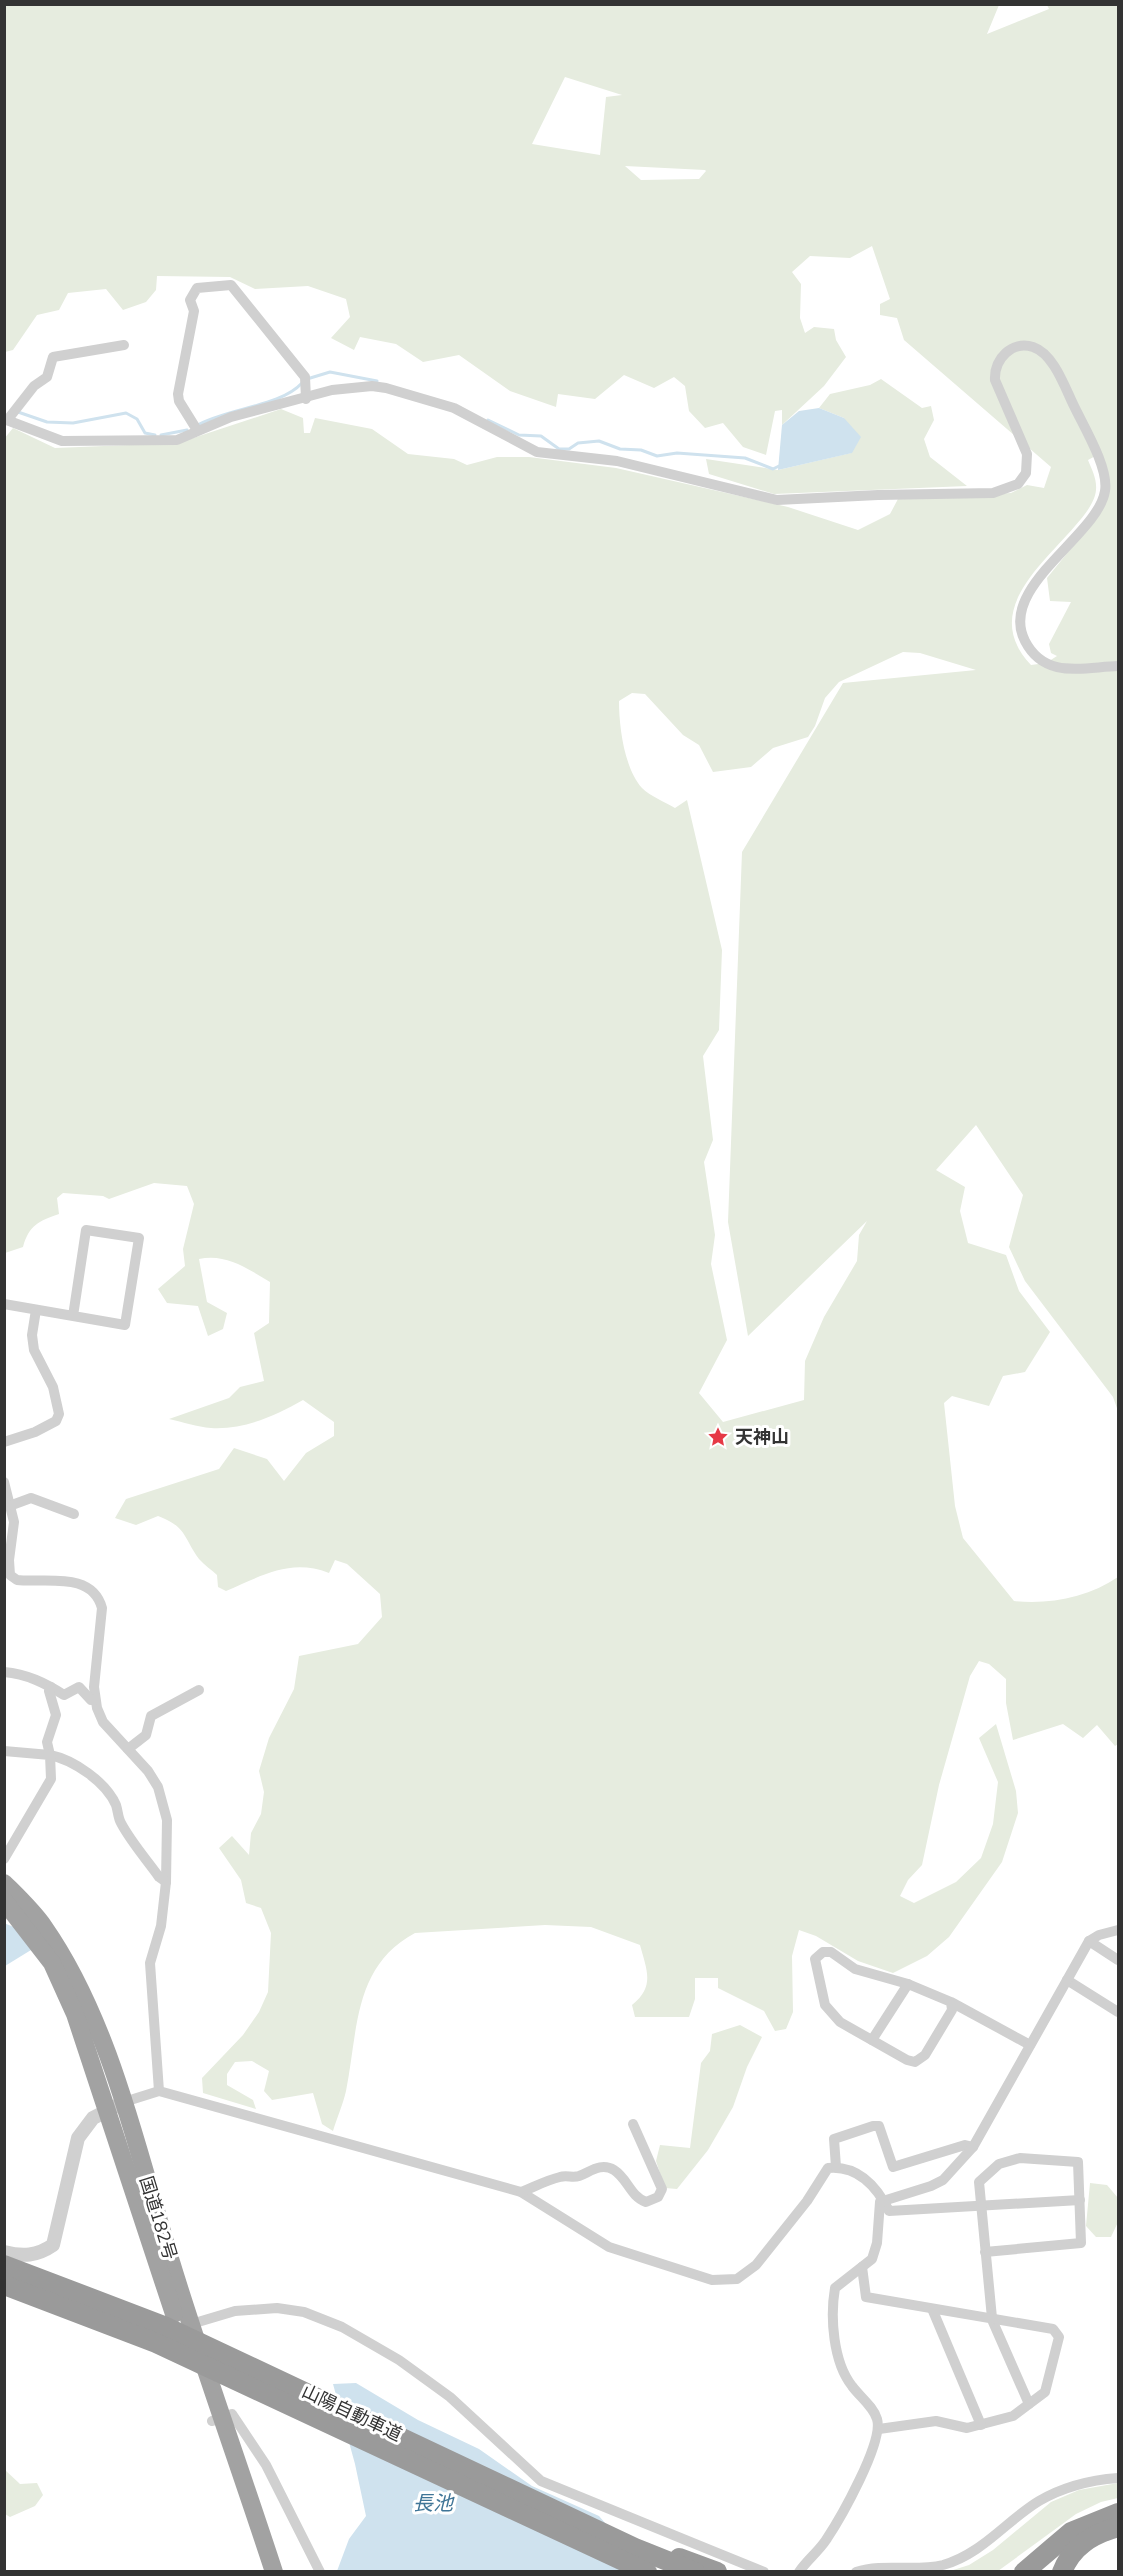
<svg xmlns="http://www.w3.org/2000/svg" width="1123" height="2576" font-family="'Nunito Sans','Noto Sans JP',sans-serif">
	<rect width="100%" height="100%" fill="#fff"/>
	<g fill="#e6ecdf" fill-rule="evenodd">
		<path d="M5,5H999L987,34L1049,9L1047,5H1118V1411L1113,1397L1025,1281L1009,1247L1023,1195L976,1125L936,1170L965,1187L960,1211L968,1243L1006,1255L1019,1291L1050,1332L1025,1372L1003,1376L989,1406L952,1396L944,1403L955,1506L963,1538L1014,1601C1049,1605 1089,1597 1118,1577V1744L1115,1746L1097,1725L1083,1738L1063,1724L1013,1740L1006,1703V1679L989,1664L979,1661L970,1676L939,1785L922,1865L908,1880L900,1896L914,1903L956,1882L981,1858L993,1824L998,1782L979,1738L996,1724L1016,1791L1018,1813L1002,1862L949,1937L927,1956L893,1973L858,1961L816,1936L799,1930L792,1956L793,2012L786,2029L775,2031L764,2011L718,1988V1978H695V1999L689,2017H635L632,2005C655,1986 647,1971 640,1945L591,1927L545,1925L415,1933C353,1966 358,2031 346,2091C343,2104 337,2118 333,2131L322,2124L313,2093L272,2100L264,2091L269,2071L252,2061L235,2062L227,2074V2085L253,2100L256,2109L203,2093L202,2078L243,2035L259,2012L268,1992L271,1933L261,1908L246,1903L241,1880L219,1848L232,1836L249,1855L251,1833L261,1814L264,1792L259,1771L269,1738L294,1689L299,1656L358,1644L382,1617L380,1594L347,1564L335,1560L329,1573C290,1558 262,1576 226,1591L218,1587L217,1575C212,1570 204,1565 199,1559C183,1537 187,1527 158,1516L136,1525L115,1518L126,1499L219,1469L234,1448L267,1459L284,1481L306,1453L334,1436V1422L303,1400C275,1416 244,1430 211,1428C197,1427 183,1422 169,1419L229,1398L240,1387L264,1381L254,1333L269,1323L270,1282C248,1269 226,1253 199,1259L207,1302L227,1313L223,1329L208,1336L198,1306L167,1303L158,1289L185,1266L183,1249L194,1204L187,1186L154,1183L109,1199L103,1196L63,1193L57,1198L59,1214C39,1221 29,1225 23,1247L5,1253L4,439L13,428L55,448L178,443L281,409L303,418L304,433H310L315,418L372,429L408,454L454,459L467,465L497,457H529L616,468L788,507L858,530L890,514L898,499L1011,493L1027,485L1044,488L1051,467L904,340L897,318L880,315V304L890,299L872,246L850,258L810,256L792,272L801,284L800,318L805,333L814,327L834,329L836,340L846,357L824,386L782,425V410L775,411L766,455L743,447L723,423L705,428L689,411L685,386L674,377L654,388L624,375L595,399L558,394L556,407L510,391L459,355L423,362L396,344L360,337L354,350L331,338L350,317L346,299L308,286L255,289L230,277L157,276L156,290L146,302L123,310L106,289L68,293L59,310L37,315L13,350L5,352ZM565,77L622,95L606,97L600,155L532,144ZM625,166L705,170L706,171L699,179L641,180ZM1101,453C1108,474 1112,488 1103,509L1047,578L1050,601L1071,602L1049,644L1051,653L1057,656L1046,663L1031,665C981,612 1041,566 1075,526C1083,517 1095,503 1096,490C1097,479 1092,470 1088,460ZM903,652L920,653L976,670L843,683L742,852L728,1222L748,1336L867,1221L859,1235L857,1261L824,1317L805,1361L804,1400L723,1422L699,1393L727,1340L711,1264L715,1235L704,1162L713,1140L703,1056L719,1030L722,950L687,800L675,808C665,802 650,796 642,788C624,768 619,726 619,701L632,693L645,694L683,735L699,745L713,772L751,767L773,748L808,737L815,726L825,698L839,682Z"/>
		<polygon points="881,379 922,408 931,406 934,420 924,439 930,457 967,486 774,494 709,474 706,459 778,470 851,453 844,418 819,408 830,394 870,385"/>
		<polygon points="740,2025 762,2037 747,2067 733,2107 708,2150 677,2189 665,2188 656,2161 660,2145 690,2148 701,2063 710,2051 712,2034"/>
		<polygon points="1090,2183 1107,2185 1118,2198 1118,2222 1111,2237 1096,2237 1086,2226"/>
		<polygon points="5,2470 20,2484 37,2483 43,2495 35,2506 10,2517 5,2514"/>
		<polygon points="1118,2483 1118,2498 1101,2502 1076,2514 998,2571 947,2572 969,2565 993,2550 1051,2502 1079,2490"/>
	</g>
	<g fill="#cfe2ee">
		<polygon points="819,408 844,418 861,437 852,453 778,470 782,425 799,411"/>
		<polygon points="4,1923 16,1928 31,1950 5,1966"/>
		<polygon points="356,2383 418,2420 479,2449 532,2486 599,2516 647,2571 337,2571 349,2539 366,2516 355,2464 333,2384"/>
	</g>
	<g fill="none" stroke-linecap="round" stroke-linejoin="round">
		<g stroke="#cfe2ee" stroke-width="3">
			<polyline points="307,379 330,372 377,381"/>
			<polyline points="18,412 47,422 73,423 126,413 137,419 145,433 155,435"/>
			<polyline points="488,420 519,435 541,436 559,449 569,449 578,443 599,441 620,449 641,450 657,456 677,453 745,458 773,469 779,466"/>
			<path d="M196,426C227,408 280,407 302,383"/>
			<polyline points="161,435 187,430"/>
		</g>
		<g stroke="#d0d0d0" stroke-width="10">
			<polyline points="9,418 34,386 47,377 53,357 124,345"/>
			<path d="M4,419L62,441L177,440L231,417L332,390L372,386L386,388L454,408L537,452L617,461L777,500L878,495L993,493L1018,484L1026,473L1027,454L995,380C994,359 1012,340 1033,347C1054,354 1065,388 1074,406C1084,427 1109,468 1105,491C1098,536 997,587 1025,641C1045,680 1084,667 1118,666"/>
			<polyline points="197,430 179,401 178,394 194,311 190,300 197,288 231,285 305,377 306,399"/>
			<polyline points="4,1304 125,1325 139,1238 86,1230 73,1316"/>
			<polyline points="4,1442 35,1432 56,1421 59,1414 53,1387 34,1350 32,1335 36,1310"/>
			<path d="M4,1482L14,1522L9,1560L10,1575L17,1580C46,1583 92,1571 102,1608L94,1687L97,1708L103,1722L148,1771L158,1787L167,1820L166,1882L161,1926L150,1963L159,2091"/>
			<polyline points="12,1505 31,1498 74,1514"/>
			<path d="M4,1672C27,1674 45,1683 64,1695L79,1687L91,1700H95"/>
			<path d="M51,1687L49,1691L56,1715L47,1742L50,1755C74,1760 106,1782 116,1805C118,1811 118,1818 121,1823C131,1842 147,1860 159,1877L166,1882"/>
			<polyline points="128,1749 146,1735 151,1716 199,1690"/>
			<polyline points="4,1751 50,1755 51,1779 4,1859"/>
			<polyline points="1089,1941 1118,1960"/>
			<polyline points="1067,1980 1118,2012"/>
			<polyline points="951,2002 952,2010 925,2055 915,2062 907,2060 840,2022 825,2005 815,1959 823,1952 831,1952 855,1969 908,1984 951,2002 1030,2045"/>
			<polyline points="872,2040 908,1984"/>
			<path d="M124,2102L159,2091L521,2192L609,2247L712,2280L737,2279L756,2265L807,2201L828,2168C858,2165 877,2187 889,2211L1080,2200"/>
			<polyline points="836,2167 834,2139 873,2126 879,2126 893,2167 965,2145 973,2147"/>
			<path d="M521,2192C534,2187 547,2180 560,2177C566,2175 573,2178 579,2176C590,2172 601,2162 614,2170C628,2179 630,2196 646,2202L658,2197L662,2189L633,2124"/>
			<polyline points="985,2252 1081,2243 1078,2162 1020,2158 999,2164 979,2182 992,2318 993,2322 1029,2404"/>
			<polyline points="862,2267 866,2297 1053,2329 1059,2337 1045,2392 1013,2416 967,2428 936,2421 879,2429"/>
			<polyline points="934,2309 933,2311 981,2425"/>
			<polyline points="188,2325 235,2311 277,2308 304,2312 342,2327 399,2360 450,2397 541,2481 764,2572"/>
			<polyline points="212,2421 232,2414 266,2465 320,2572"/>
			<path d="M799,2572C807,2560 818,2552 826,2540C840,2519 884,2442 877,2419C873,2406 860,2397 852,2386C833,2362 830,2317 835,2288L872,2259L877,2243L880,2202L931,2186L943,2180L973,2147L1089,1941L1099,1935L1118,1930"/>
			<path d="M856,2572C884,2563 914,2572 943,2565C982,2554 1006,2521 1039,2501C1063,2487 1091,2480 1118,2478"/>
		</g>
		<path stroke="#d0d0d0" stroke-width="14" d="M4,2252C23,2257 37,2256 53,2245L78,2138L93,2118L124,2102"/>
		<g stroke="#a2a2a2" stroke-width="18">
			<path d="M4,1883C18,1897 33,1911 44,1927C113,2026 140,2164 176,2278C207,2377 242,2474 274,2572"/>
			<polyline points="4,1901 52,1963 75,2014 174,2314"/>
		</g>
		<g stroke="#9a9a9a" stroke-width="20">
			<polyline points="679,2558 717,2572"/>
			<polyline points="1024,2572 1071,2532 1118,2513"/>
			<path d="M1062,2572C1072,2546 1093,2534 1118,2527"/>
		</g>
		<g stroke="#9a9a9a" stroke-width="20">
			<polyline points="4,2265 164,2326 635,2548 695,2572"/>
			<polyline points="4,2285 156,2343 647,2572"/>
		</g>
	</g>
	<defs>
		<g id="sight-bare" transform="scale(1.62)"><path d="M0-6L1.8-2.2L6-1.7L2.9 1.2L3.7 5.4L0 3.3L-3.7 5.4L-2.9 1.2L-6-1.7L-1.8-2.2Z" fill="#e63946" stroke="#fff" stroke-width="2.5" paint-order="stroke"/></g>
	</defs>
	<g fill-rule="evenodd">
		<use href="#sight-bare" x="718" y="1437"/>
	</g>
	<g text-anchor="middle" stroke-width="6" stroke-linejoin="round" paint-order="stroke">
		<g font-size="18" font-weight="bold" fill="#333" stroke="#fff" text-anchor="start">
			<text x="735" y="1443">天神山</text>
		</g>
		<g font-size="18" fill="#333" stroke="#fff">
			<text transform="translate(158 2218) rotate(73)" y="6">国道182号</text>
			<text transform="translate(352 2413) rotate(25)" y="6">山陽自動車道</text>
		</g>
		<g font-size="20" font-style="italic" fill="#3f7597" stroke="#fff">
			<text x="433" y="2510">長池</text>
		</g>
	</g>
	<rect width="1123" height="2576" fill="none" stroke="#333333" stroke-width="12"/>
</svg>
